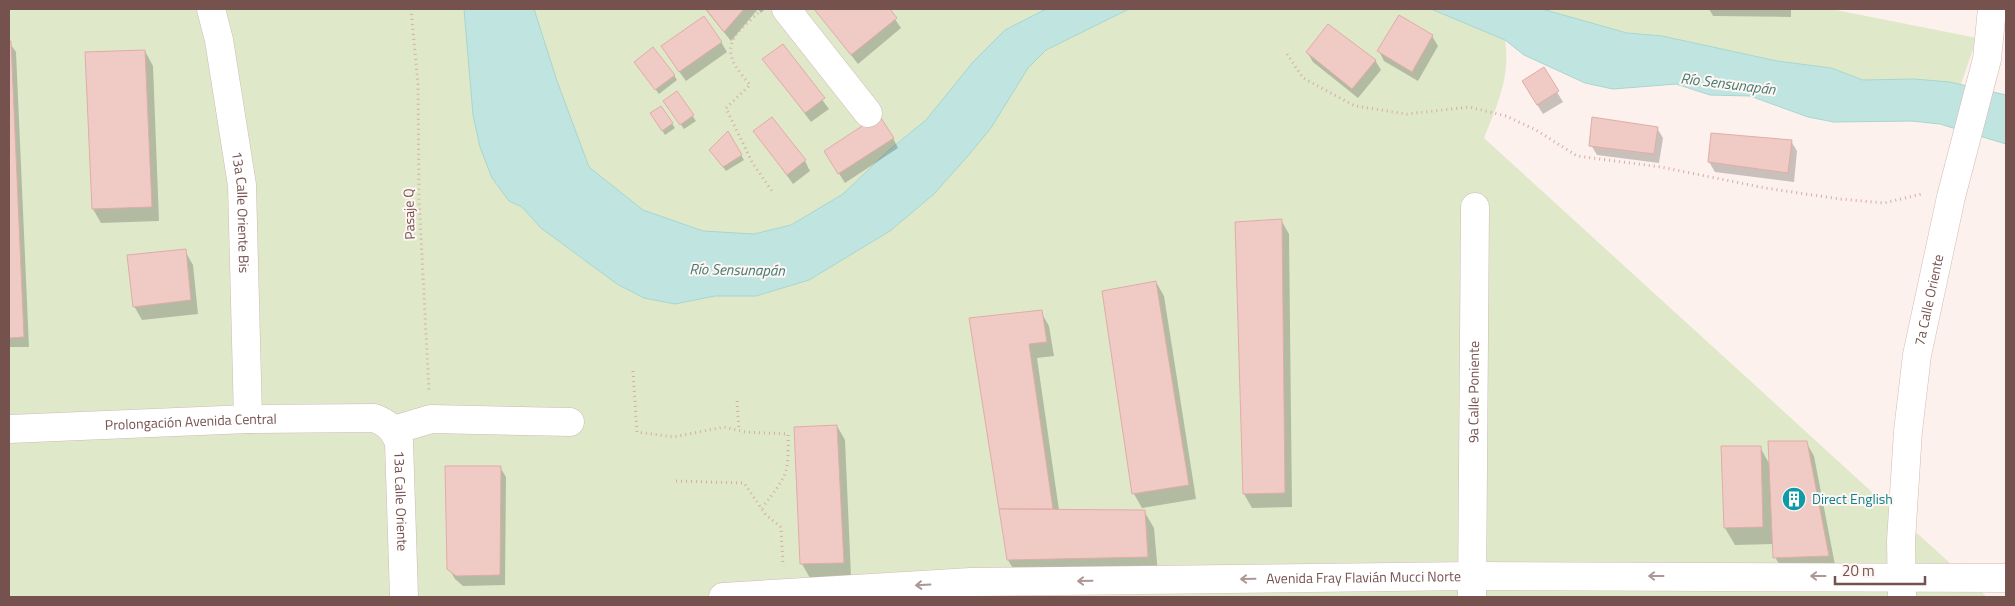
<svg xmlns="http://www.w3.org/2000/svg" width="2015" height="606" font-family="'Titillium Web',sans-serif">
	<rect width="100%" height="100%" fill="#fcf1ec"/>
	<g fill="#dfe9ca">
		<path d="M9,9H1431L1505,40C1511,76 1497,106 1484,138L1987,597H9Z"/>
		<polygon points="1542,9 1831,9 1977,38 1961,84 1914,79 1863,80 1831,68 1777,61 1662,36 1627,33"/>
	</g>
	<g fill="#c0e5e0" stroke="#a7d6d0">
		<polygon points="464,9 534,9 557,81 589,167 643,210 703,231 754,234 791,225 843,194 888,151 926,120 973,62 1005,30 1046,9 1129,9 1046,50 1028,68 991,128 967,157 934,194 890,231 809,280 756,296 715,296 675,304 644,298 617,284 541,228 522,207 509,201 492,178 480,147 473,115"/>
		<polygon points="1431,9 1542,9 1627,33 1662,36 1777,61 1831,68 1863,80 1914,79 1950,82 2006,95 2006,144 1940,124 1912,121 1834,122 1808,117 1750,96 1710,95 1676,84 1613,89 1585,83 1524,55 1505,40"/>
	</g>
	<g fill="#0003">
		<polygon points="705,9 765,9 761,13 758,9 731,41"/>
		<polygon points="815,9 888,9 901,28 858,64"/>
		<polygon points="1709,9 1791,9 1791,17 1713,16"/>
		<polygon points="1400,16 1432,36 1438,46 1418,81 1384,61 1379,51"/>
		<polygon points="9,42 16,52 29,347 9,347"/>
		<polygon points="721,42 727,52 686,81 668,56"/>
		<polygon points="782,45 829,109 811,122 764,59"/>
		<polygon points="145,51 153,66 159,221 101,223 93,209"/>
		<polygon points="1307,52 1375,60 1381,70 1358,98 1313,62"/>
		<polygon points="638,67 674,75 677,80 659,94"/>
		<polygon points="1543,69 1563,102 1543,114 1529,92"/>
		<polygon points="677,93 696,121 684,129 668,106"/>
		<polygon points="661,107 675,128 665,135 652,114"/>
		<polygon points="1657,128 1663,138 1659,163 1597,155 1591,145"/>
		<polygon points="755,132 805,161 810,171 793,184"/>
		<polygon points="728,133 744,160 726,171 710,150"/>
		<polygon points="893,138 898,148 845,183 831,161"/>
		<polygon points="1791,141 1797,151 1794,182 1715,172 1709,162"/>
		<polygon points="1281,220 1289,234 1292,507 1252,508 1244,494 1237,224"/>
		<polygon points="185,251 193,265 198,314 142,320 134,306"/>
		<polygon points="1156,282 1164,296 1196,499 1142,508 1134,494"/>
		<polygon points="1041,312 1049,326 1054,356 1037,358 1059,510 1144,511 1154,528 1158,574 1018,577 1008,560 970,319"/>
		<polygon points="837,426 845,440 851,576 810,578 802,564"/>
		<polygon points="1806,442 1814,456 1836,570 1783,571 1775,557 1774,544 1735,545 1725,528 1760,447 1770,465"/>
		<polygon points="500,467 506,477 505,585 463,586 455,579 449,569"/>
	</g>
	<g fill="#f0cac5" stroke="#e1aca6">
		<polygon points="706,9 744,9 724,32"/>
		<polygon points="814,9 890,9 897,18 851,55"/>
		<polygon points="1399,15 1433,35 1412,72 1377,51"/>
		<polygon points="704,16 722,42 679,72 661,46"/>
		<polygon points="1328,24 1376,60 1352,89 1306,52"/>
		<polygon points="9,41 11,41 24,337 9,338"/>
		<polygon points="783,44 825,98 805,113 762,59"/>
		<polygon points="653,47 675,75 655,90 634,62"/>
		<polygon points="145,50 152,207 92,209 85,52"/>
		<polygon points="1544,67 1559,91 1537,105 1522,81"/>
		<polygon points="677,91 694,115 680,125 663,101"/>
		<polygon points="661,106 673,123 662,131 650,113"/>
		<polygon points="879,115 894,138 838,174 824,151"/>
		<polygon points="772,117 806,160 787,175 753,131"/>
		<polygon points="1592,117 1658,127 1654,154 1589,146"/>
		<polygon points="728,131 742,155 723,167 709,150"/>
		<polygon points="1711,133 1792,140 1788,173 1708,162"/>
		<polygon points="1282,219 1285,493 1243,494 1235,222"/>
		<polygon points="186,249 191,300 133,307 127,255"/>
		<polygon points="1156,281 1189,485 1132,494 1102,291"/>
		<polygon points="1042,310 1047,342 1029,344 1053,509 999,509 969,318"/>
		<polygon points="837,425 844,563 800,564 794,427"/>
		<polygon points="1768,441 1807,441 1829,556 1773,558"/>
		<polygon points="1721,446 1761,446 1763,527 1724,528"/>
		<polygon points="445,466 501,466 500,575 456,576 447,569"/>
		<polygon points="999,509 1145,510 1148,557 1007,560"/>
	</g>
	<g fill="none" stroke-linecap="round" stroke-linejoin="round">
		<g stroke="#d0b9b4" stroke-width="29">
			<g id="minor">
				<path id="s1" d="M211,9L219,40L242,185L248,419"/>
				<polyline points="786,9 868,113"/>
				<path id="s2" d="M9,429L248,419L374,418C388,423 393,429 399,442L404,597"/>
				<polyline points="394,430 431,419 570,422"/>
				<path id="s3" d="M1472,597L1475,207"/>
			</g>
		</g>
		<g stroke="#d5b9b4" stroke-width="29">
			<g id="secondary">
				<path id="s4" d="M723,597L971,582L1472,576L2006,578"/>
				<path id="s5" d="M1902,597L1901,541L1908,431L1917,355L1951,197L1987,59L1992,9"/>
			</g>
		</g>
		<g stroke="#d5aca7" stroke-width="3" stroke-dasharray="1 4" stroke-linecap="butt">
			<polyline points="411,9 418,84 419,199 429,391"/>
			<path d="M758,13C747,24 725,38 732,58C734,67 744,77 750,85L726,108L752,162L774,194"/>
			<polyline points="1287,54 1303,78 1355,106 1407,114 1469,107 1506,116 1536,130 1577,156 1661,167 1765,188 1840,199 1884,203 1922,194"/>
			<path d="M633,371L637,432L674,437L724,427L745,432L788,434C789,475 787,475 762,508"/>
			<polyline points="737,401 739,430"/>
			<polyline points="676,481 744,483 766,515 781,527 783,566"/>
		</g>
		<use href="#minor" stroke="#fff" stroke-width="28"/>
		<use href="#secondary" stroke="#fff" stroke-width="28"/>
	</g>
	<defs><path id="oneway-shaft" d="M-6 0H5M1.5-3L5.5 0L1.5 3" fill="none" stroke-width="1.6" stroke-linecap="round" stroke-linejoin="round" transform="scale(1.25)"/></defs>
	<g stroke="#ad9795">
		<use href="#oneway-shaft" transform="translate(1656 576) rotate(-180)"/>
		<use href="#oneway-shaft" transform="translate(1818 576) rotate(-180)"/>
		<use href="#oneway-shaft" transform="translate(1248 579) rotate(179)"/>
		<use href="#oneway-shaft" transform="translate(1085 581) rotate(179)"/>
		<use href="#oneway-shaft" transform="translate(923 585) rotate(177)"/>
	</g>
	<defs>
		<g id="building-disc" transform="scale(1.25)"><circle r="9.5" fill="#0f9aa8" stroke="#fef6f2"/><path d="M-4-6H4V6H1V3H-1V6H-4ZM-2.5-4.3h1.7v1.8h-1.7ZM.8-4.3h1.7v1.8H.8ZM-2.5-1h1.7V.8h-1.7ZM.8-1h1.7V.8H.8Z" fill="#fff"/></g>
	</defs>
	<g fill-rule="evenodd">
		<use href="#building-disc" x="1794" y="499"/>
	</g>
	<g text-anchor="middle" stroke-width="4" stroke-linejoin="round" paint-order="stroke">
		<g font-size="14" fill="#76524f" stroke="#fef6f2">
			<text dy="5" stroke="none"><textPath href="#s1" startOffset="206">13a Calle Oriente Bis</textPath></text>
			<text transform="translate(409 214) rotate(-92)" y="5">Pasaje Q</text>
			<text dy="5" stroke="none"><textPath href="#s5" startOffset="299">7a Calle Oriente</textPath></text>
			<text dy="5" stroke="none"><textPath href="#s3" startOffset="205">9a Calle Poniente</textPath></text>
			<text dy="5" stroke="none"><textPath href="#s2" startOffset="182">Prolongación Avenida Central</textPath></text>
			<text dy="5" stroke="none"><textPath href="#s2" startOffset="460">13a Calle Oriente</textPath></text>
			<text dy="5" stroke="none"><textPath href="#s4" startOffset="641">Avenida Fray Flavián Mucci Norte</textPath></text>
		</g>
		<g font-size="14" fill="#0d838f" stroke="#fef6f2" text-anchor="start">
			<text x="1812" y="504">Direct English</text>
		</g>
		<g font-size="15" font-style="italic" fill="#437a73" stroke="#fef6f2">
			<text transform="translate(1728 84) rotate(7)" y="5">Río Sensunapán</text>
			<text transform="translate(737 270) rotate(1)" y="5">Río Sensunapán</text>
		</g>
	</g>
	<rect width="2015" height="606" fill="none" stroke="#76524f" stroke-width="20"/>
	<path d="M1835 576v8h90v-8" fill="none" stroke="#76524f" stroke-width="2.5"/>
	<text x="1842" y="576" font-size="15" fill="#76524f" stroke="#fef6f2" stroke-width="4" paint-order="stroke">20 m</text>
</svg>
